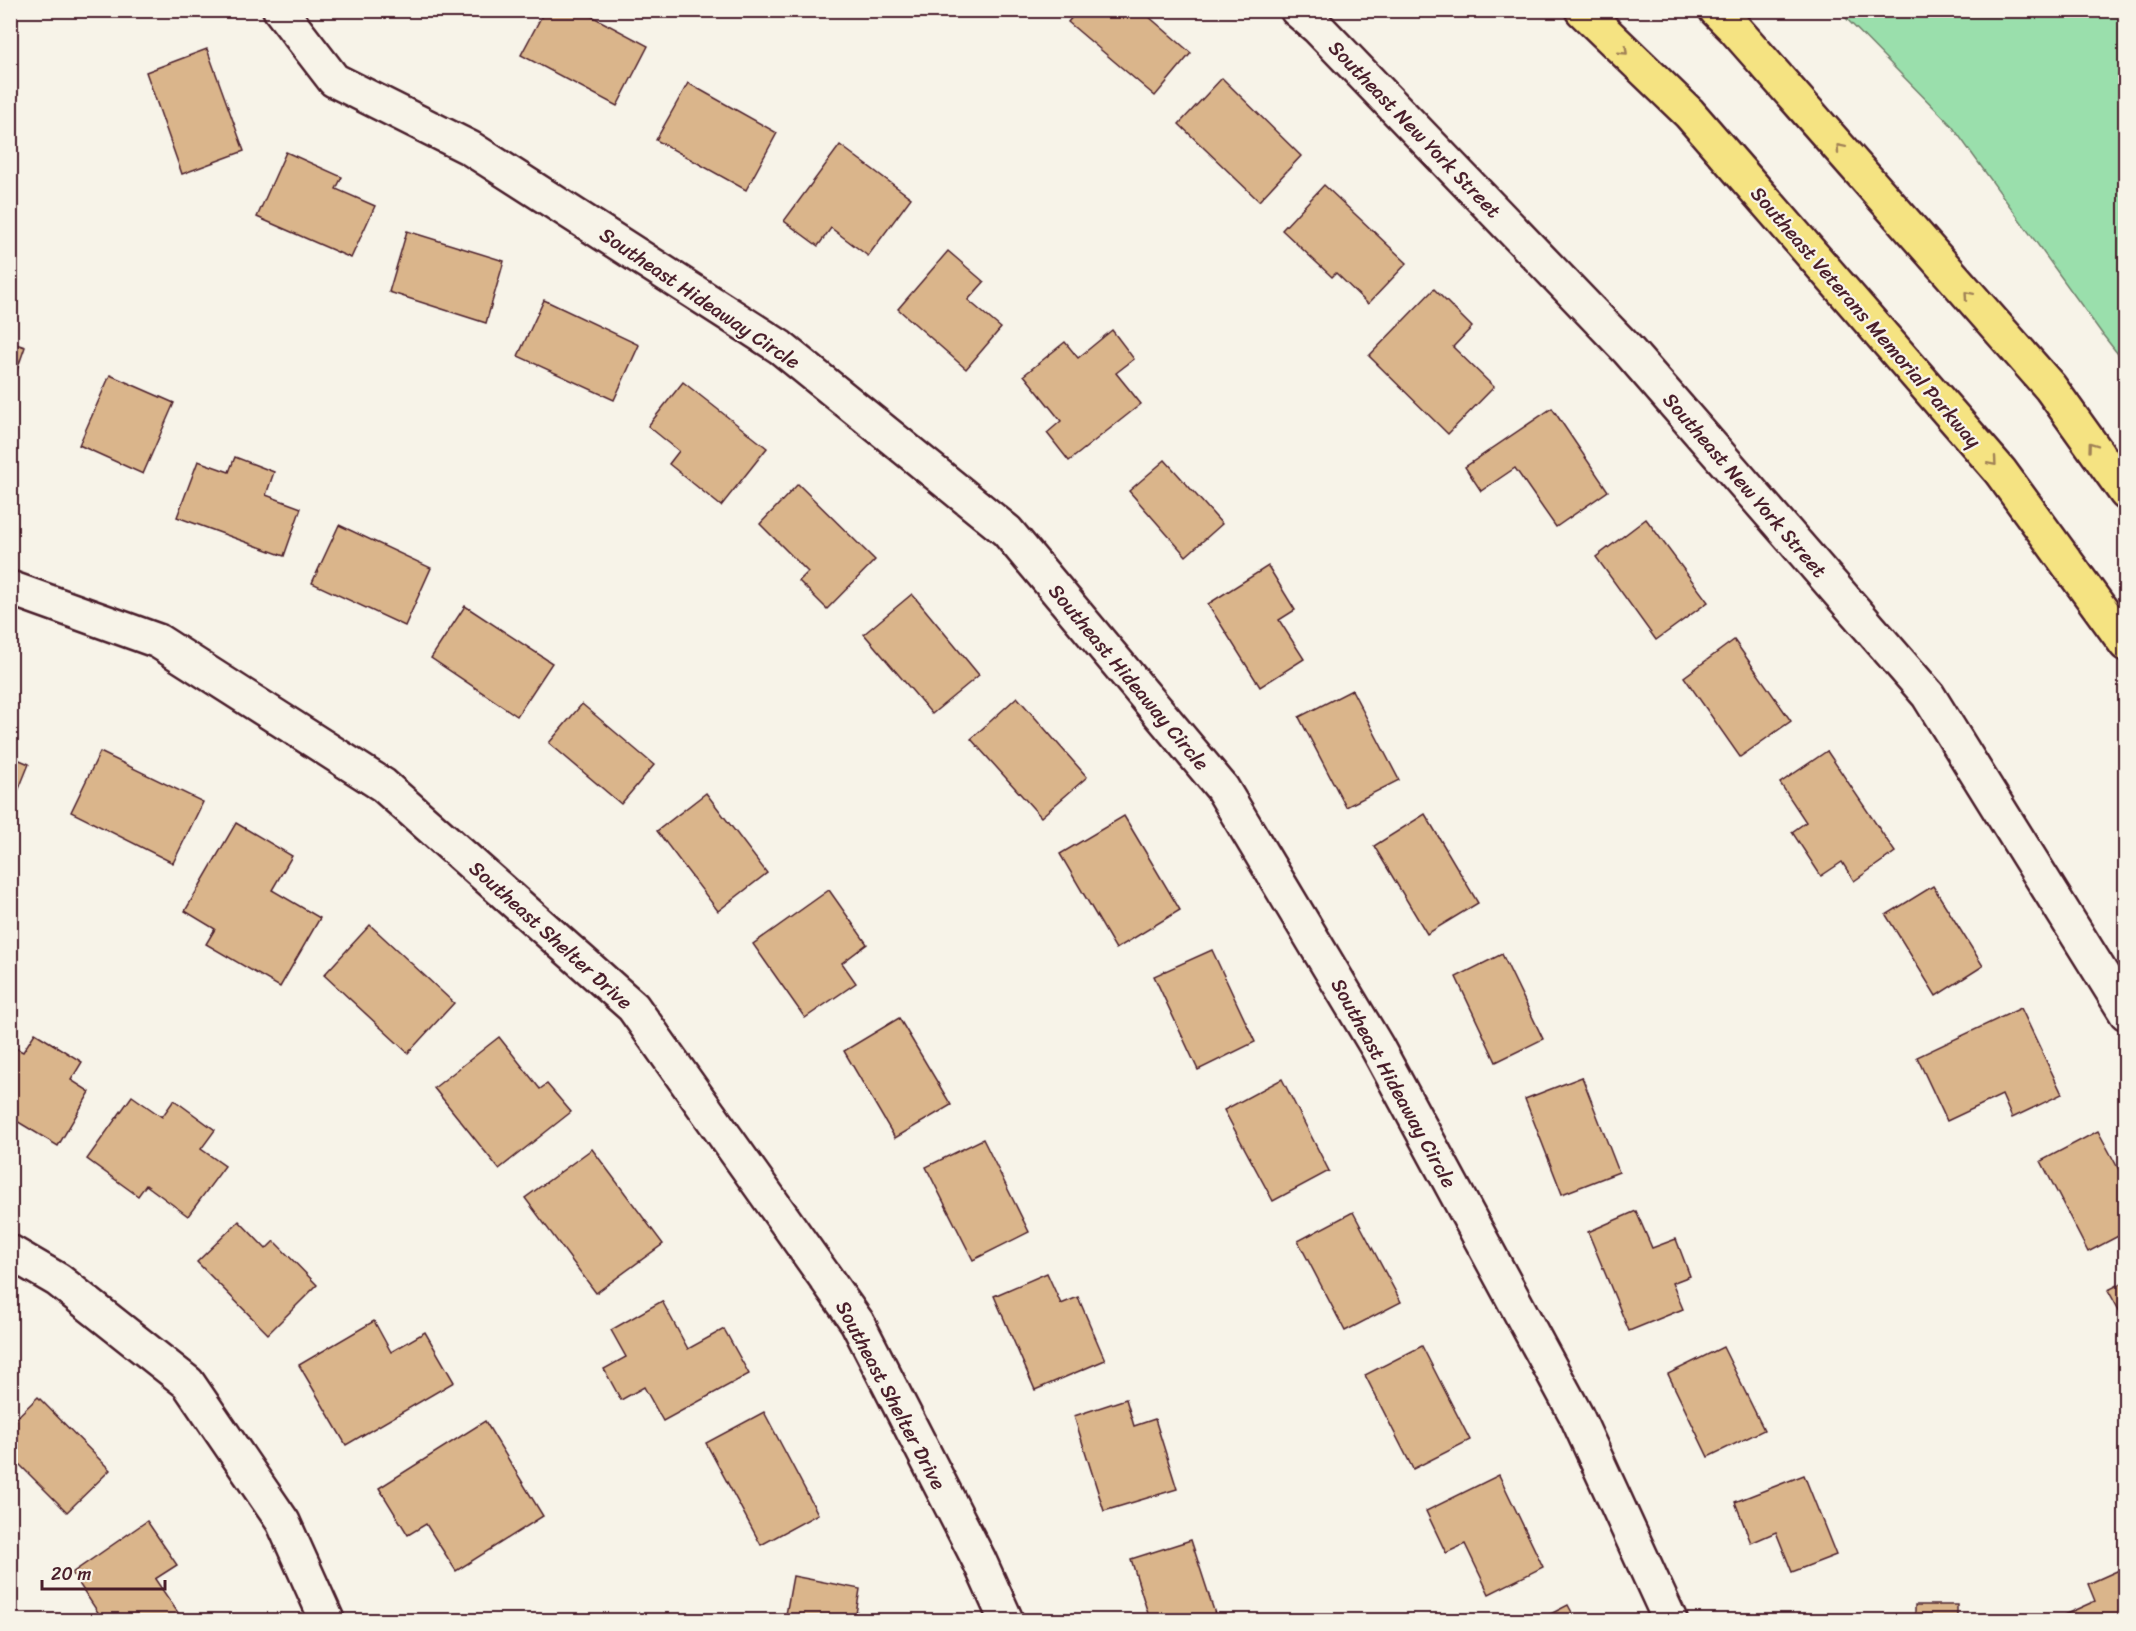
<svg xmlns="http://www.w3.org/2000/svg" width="2136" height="1631" font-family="Sriracha,sans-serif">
	<rect width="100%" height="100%" fill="#f7f3e8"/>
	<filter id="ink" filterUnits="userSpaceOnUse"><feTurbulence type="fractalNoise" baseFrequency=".0167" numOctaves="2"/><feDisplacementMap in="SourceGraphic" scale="12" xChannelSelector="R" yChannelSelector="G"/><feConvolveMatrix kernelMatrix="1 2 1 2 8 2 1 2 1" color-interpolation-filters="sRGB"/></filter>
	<g filter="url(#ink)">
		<polygon fill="#9adfac" stroke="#727f6c" stroke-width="1.5" points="1839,11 2125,11 2125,363 2103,335 1952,126"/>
		<g fill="#dab58b" stroke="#4a1f2b" stroke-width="1.5">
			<polygon points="545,10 580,10 648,46 617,106 521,55"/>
			<polygon points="1078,10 1141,10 1191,53 1155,96 1068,22"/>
			<polygon points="207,49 244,151 182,174 146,72"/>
			<polygon points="1222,78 1301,156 1259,201 1179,124"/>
			<polygon points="688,83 777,133 746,190 656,140"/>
			<polygon points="840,145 911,198 868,256 831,228 818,246 784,221"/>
			<polygon points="286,152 342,177 336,189 375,206 351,258 257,217"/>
			<polygon points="1324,185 1407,263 1368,304 1336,273 1332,277 1282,230"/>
			<polygon points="407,231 504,261 486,323 389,292"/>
			<polygon points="948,251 984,282 968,300 1001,328 966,369 898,309"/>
			<polygon points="1434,289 1472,327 1453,347 1494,387 1448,434 1369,356"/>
			<polygon points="544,300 639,345 614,400 518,356"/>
			<polygon points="1112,330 1134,359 1116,373 1141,404 1069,461 1047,433 1061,421 1024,375 1065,342 1078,358"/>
			<polygon points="10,342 25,347 10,390"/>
			<polygon points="110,375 174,403 143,474 79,445"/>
			<polygon points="683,382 767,448 721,506 669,464 679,451 648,426"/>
			<polygon points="1552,408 1608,491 1556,527 1515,468 1481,491 1465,467"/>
			<polygon points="235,457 274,472 266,495 301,508 284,556 177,517 198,461 229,472"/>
			<polygon points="1165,460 1222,524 1186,556 1129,491"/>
			<polygon points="798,484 875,560 827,609 799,581 808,572 760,524"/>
			<polygon points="1646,519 1708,602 1656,640 1596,557"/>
			<polygon points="339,525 431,568 405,626 312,583"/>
			<polygon points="1268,566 1295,610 1279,620 1304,659 1260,687 1208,604"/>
			<polygon points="912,594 979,675 932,714 864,634"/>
			<polygon points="465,606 552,663 517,716 431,658"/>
			<polygon points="1734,640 1791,721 1740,757 1684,677"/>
			<polygon points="1352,690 1399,780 1346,807 1299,717"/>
			<polygon points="1017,697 1087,777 1041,817 971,739"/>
			<polygon points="582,704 654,765 621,804 549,743"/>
			<polygon points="1827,751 1895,852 1854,881 1842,862 1821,876 1792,832 1806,822 1780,783"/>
			<polygon points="100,752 203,802 173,863 71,812"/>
			<polygon points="10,756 29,764 10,811"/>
			<polygon points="706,793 767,873 718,911 657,831"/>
			<polygon points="1425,814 1478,903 1427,934 1374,846"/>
			<polygon points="1124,816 1180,910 1116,949 1060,854"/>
			<polygon points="236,823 292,856 272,890 320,918 280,987 206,944 215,929 185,911"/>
			<polygon points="1933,886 1983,966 1936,996 1886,915"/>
			<polygon points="829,890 867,944 842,963 856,983 805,1018 753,944"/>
			<polygon points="370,925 454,1003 408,1053 324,975"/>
			<polygon points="1212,950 1255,1042 1198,1070 1154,976"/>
			<polygon points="1502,954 1543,1039 1496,1062 1456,977"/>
			<polygon points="2021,1008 2062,1094 2012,1118 2002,1095 1947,1121 1917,1057"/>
			<polygon points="899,1018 951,1105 895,1138 844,1051"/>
			<polygon points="35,1033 82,1062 71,1080 90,1092 58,1146 10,1117 10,1045 23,1052"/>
			<polygon points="499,1037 540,1089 547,1084 571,1112 499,1169 434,1088"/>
			<polygon points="1582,1077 1619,1172 1562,1194 1525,1099"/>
			<polygon points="1282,1079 1329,1171 1273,1201 1224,1110"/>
			<polygon points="132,1096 162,1117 174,1100 215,1130 201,1149 225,1166 188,1216 146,1185 138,1196 87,1159"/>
			<polygon points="2098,1131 2126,1183 2126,1232 2088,1252 2041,1161"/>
			<polygon points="983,1139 1029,1232 973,1260 926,1167"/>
			<polygon points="592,1149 663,1244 596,1293 525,1198"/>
			<polygon points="1636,1211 1652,1248 1676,1239 1690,1276 1672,1283 1683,1309 1629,1331 1588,1232"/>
			<polygon points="1353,1212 1401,1302 1345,1331 1298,1241"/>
			<polygon points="239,1221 266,1249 274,1241 317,1285 268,1334 197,1262"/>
			<polygon points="1047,1273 1061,1304 1078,1297 1105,1360 1035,1390 994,1296"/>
			<polygon points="2126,1281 2126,1323 2108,1290"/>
			<polygon points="662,1301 688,1349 724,1329 749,1374 663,1421 644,1387 621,1400 604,1369 626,1357 611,1330"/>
			<polygon points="374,1321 391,1352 425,1332 454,1382 346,1445 299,1365"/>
			<polygon points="1422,1346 1470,1440 1413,1469 1365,1375"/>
			<polygon points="1723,1347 1764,1430 1708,1457 1668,1374"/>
			<polygon points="38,1397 110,1470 67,1512 10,1455 10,1424"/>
			<polygon points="1126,1399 1134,1426 1155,1419 1177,1489 1104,1511 1074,1416"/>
			<polygon points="764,1412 818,1514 761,1545 706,1443"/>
			<polygon points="485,1421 543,1516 456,1571 426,1524 408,1535 379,1488"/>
			<polygon points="1499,1475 1543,1567 1489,1594 1465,1544 1446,1553 1426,1511"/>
			<polygon points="1804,1475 1836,1555 1792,1572 1776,1532 1751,1543 1735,1502"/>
			<polygon points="147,1521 177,1565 155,1579 183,1620 103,1620 72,1573"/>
			<polygon points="1191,1540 1217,1620 1150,1620 1131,1559"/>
			<polygon points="2126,1567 2126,1620 2066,1620 2064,1615 2095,1601 2088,1584"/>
			<polygon points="793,1576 860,1589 855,1620 785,1620"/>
			<polygon points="1568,1605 1576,1620 1539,1620"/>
			<rect x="1915" y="1605" width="42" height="15"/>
		</g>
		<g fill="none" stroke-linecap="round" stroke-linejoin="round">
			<g stroke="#4a1f2b" stroke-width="38">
				<g id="minor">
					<polyline points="280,10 334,80 470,148 780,347 1007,531 1222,788 1377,1047 1576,1415 1670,1620"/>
					<polyline points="1297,10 1318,28 1627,349 1928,695 2126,1013"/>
					<polyline points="10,588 158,641 383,785 633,1007 857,1322 979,1560 1006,1620"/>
					<polyline points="10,1252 58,1280 188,1383 283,1522 327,1620"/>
				</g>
			</g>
			<g stroke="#4a1f2b" stroke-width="38">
				<g id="major">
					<polyline points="1582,10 1689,113 2000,471 2126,644"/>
					<polyline points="1716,10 1733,27 2050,387 2126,493"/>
				</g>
			</g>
			<use href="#minor" stroke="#f7f3e8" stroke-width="33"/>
			<use href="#major" stroke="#f5e382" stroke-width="33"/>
		</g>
		<defs><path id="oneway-chevron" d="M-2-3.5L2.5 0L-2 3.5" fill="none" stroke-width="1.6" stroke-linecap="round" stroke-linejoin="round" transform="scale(1.5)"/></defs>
		<g stroke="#a08156">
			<use href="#oneway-chevron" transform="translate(1624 51) rotate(44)"/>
			<use href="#oneway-chevron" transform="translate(1840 148) rotate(-131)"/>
			<use href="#oneway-chevron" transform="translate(1968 295) rotate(-131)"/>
			<use href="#oneway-chevron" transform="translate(2092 446) rotate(-126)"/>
			<use href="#oneway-chevron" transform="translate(1993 462) rotate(49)"/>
		</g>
	</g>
	<g text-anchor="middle" stroke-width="4.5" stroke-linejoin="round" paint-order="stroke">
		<g font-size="20" fill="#4a1f2b" stroke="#f7f3e8">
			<text transform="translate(1415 129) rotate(46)" y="7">Southeast New York Street</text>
			<text transform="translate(700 298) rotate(34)" y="7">Southeast Hideaway Circle</text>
			<text transform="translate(1866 317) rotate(49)" y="7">Southeast Veterans Memorial Parkway</text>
			<text transform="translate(1745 485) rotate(49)" y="7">Southeast New York Street</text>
			<text transform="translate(1129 677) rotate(50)" y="7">Southeast Hideaway Circle</text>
			<text transform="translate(551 935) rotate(42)" y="7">Southeast Shelter Drive</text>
			<text transform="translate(1394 1083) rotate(61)" y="7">Southeast Hideaway Circle</text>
			<text transform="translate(891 1395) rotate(62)" y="7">Southeast Shelter Drive</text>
		</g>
	</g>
	<rect width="2136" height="1631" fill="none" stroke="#f7f3e8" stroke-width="36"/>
	<rect x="18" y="18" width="2100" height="1595" fill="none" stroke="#4a1f2b" stroke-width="2" filter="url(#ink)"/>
	<path d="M42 1580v9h123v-9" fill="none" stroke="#4a1f2b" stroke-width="3"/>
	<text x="51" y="1580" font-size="18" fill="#4a1f2b" stroke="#f7f3e8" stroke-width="4.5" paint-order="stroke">20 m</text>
</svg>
